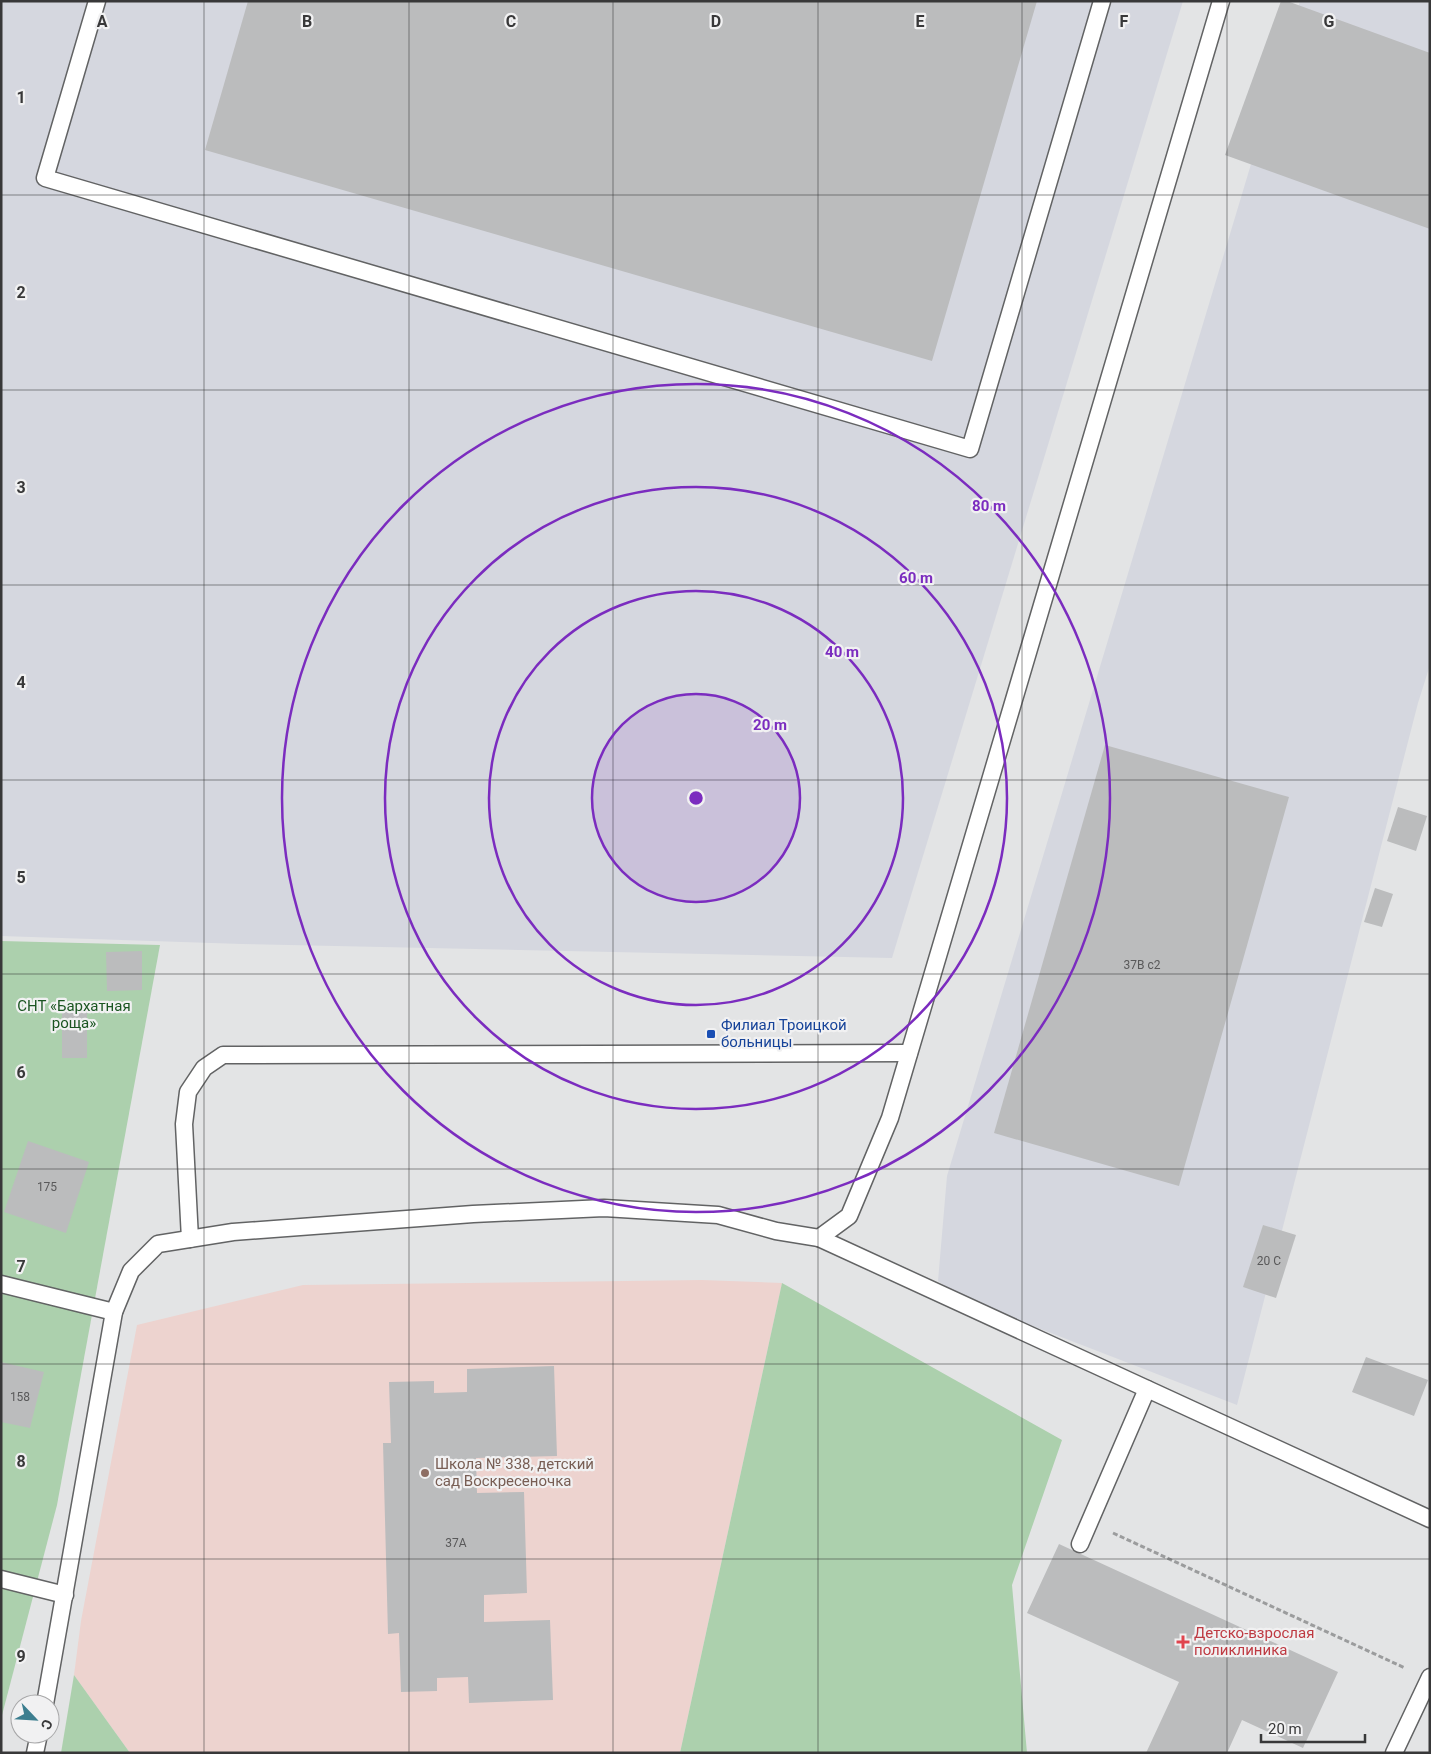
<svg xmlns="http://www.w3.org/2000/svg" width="1431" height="1754" font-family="Roboto,sans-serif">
	<rect width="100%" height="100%" fill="#e3e4e5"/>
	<g fill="#d5d7df">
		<polygon points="1,1 1183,1 892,958 242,944 1,936"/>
		<polygon points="1300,1 1430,1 1430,665 1418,703 1237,1405 963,1299 938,1281 947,1176"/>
	</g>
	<polygon fill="#edd3cf" points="702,1280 782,1283 680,1753 130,1753 74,1675 81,1621 137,1325 303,1285"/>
	<g fill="#acd0ad">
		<polygon points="1,941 160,945 57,1505 1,1719"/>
		<polygon points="782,1283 1062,1440 1012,1585 1027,1753 680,1753"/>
		<polygon points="74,1675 130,1753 61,1753"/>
	</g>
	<g fill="#bbbcbd">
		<polygon points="248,1 1037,1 932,361 205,150"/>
		<polygon points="1281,1 1287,1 1430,53 1430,229 1225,155"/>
		<polygon points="1105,745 1289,797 1179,1186 994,1133"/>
		<polygon points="1398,807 1427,816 1416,851 1387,841"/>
		<polygon points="1375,888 1393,894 1382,927 1364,922"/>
		<polygon points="142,951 142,990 107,991 106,952"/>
		<polygon points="87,1002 87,1058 62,1058 62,1003"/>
		<polygon points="28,1141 89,1162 66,1233 4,1212"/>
		<polygon points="1263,1225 1296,1235 1276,1298 1243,1287"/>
		<polygon points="1366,1357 1428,1380 1414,1416 1352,1392"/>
		<polygon points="1,1362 44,1372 30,1428 1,1422"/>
		<polygon points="554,1366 557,1456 476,1458 477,1493 524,1492 527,1593 484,1595 484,1622 550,1620 553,1700 469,1703 468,1677 437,1678 437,1691 401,1692 399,1633 388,1634 383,1443 391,1443 389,1382 434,1381 434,1393 467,1392 467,1369"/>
		<polygon points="1059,1544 1338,1672 1303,1748 1242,1720 1227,1753 1146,1753 1179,1682 1027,1613"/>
	</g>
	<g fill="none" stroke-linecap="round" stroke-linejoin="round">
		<g stroke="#626364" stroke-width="19">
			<g id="lane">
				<polyline points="97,1 45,178 970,449 1102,1"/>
				<polyline points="819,1238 1430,1519"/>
				<polyline points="190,1239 184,1124 188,1092 204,1068 223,1055 909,1053"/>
				<polyline points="1,1284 114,1312"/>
				<polyline points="1080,1544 1147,1389"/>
				<polyline points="1,1579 65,1595"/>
				<polyline points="45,1704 114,1312 131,1271 158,1244 233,1232 473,1214 604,1208 718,1215 776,1231 819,1238 849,1216 890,1118 1221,1"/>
				<polyline points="35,1753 39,1734"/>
				<polyline points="1394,1753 1430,1677"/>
			</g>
		</g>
		<polyline stroke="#9b9c9d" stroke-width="3" stroke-dasharray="5 2.5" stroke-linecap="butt" points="1113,1533 1405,1668"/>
		<use href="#lane" stroke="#fff" stroke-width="16"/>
	</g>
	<path fill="none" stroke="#383839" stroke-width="1" stroke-opacity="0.55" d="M204,1V1753M409,1V1753M613,1V1753M818,1V1753M1022,1V1753M1227,1V1753M1,195H1430M1,390H1430M1,585H1430M1,780H1430M1,974H1430M1,1169H1430M1,1364H1430M1,1559H1430"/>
	<circle cx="696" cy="798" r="104" fill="#7b2cbf" fill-opacity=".12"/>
	<g fill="none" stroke="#7b2cbf" stroke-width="2.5">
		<circle cx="696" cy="798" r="104"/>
		<circle cx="696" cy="798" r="207"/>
		<circle cx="696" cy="798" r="311"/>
		<circle cx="696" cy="798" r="414"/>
	</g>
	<rect fill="#1a4fb4" stroke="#f1f1f2" stroke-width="2" x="706" y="1029" width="10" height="10" rx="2.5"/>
	<circle fill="#8d6e63" stroke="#f1f1f2" stroke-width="2" cx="425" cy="1473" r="5"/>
	<path fill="#e0444e" stroke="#f1f1f2" stroke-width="2" d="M1180.5 1634.5h5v5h5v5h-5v5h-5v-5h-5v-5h5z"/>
	<g text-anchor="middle" stroke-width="4.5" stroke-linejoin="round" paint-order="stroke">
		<g font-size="12" fill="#59595a">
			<text x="1142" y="969">37В с2</text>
			<text x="47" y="1191">175</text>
			<text x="1269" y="1265">20 С</text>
			<text x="20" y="1401">158</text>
			<text x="456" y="1547">37А</text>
		</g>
		<g font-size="15" fill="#1a5521" stroke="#f1f1f2">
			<text x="74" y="1011">СНТ «Бархатная<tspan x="74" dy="17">роща»</tspan></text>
		</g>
		<g font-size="15" fill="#164399" stroke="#f1f1f2" text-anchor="start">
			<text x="721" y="1030">Филиал Троицкой<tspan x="721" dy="17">больницы</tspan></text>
		</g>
		<g font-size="15" fill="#785e54" stroke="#f1f1f2" text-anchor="start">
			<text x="435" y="1469">Школа № 338, детский<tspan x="435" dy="17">сад Воскресеночка</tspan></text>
		</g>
		<g font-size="15" fill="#be3a42" stroke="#f1f1f2" text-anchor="start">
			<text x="1194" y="1638">Детско-взрослая<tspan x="1194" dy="17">поликлиника</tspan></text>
		</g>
	</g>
	<g font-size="16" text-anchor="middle" font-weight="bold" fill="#383839" stroke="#f1f1f2" stroke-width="4.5" stroke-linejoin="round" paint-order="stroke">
		<text x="102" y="27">A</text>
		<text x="307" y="27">B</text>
		<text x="511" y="27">C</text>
		<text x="716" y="27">D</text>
		<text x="920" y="27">E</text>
		<text x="1124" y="27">F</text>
		<text x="1329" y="27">G</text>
		<text x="21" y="103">1</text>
		<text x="21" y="298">2</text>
		<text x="21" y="493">3</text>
		<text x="21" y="688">4</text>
		<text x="21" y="883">5</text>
		<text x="21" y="1078">6</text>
		<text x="21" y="1272">7</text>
		<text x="21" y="1467">8</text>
		<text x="21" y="1662">9</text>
	</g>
	<circle cx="696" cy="798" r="8" fill="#7b2cbf" stroke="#f1f1f2" stroke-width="2.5"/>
	<g font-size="15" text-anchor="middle" font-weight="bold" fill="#7b2cbf" stroke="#f1f1f2" stroke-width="4.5" stroke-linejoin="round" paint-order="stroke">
		<text x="989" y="511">80 m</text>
		<text x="916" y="583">60 m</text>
		<text x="842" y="657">40 m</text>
		<text x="770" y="730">20 m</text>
	</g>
	<rect width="1431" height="1754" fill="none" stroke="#383839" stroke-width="5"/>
	<g transform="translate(35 1719) rotate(115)"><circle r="24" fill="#f1f1f2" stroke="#a7a7a8"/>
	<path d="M0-4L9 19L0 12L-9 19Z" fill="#3c7e8f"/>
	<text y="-8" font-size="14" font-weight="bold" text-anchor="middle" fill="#383839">С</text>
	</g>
	<path d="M1261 1734v8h104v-8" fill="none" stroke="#383839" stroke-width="2.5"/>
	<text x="1268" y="1734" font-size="15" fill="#383839" stroke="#f1f1f2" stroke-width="4" paint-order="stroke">20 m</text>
</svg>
